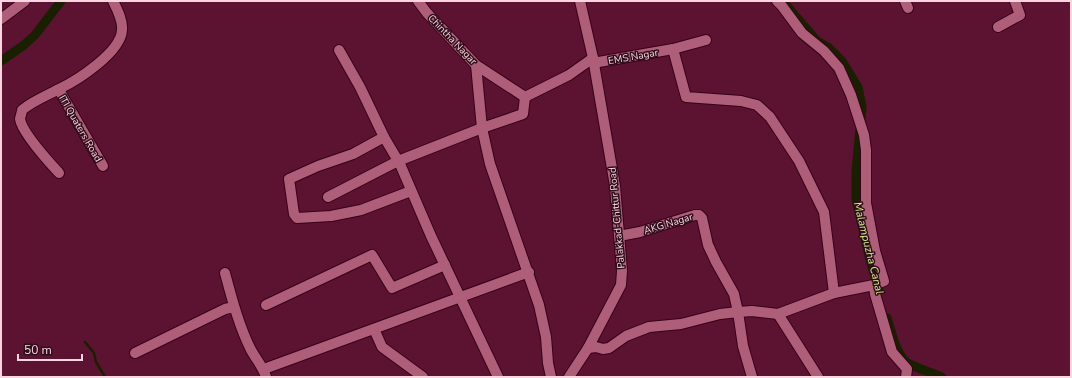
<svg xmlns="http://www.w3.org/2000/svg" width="1072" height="378" font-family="'Nunito Sans',sans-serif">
	<rect width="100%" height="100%" fill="#5c1231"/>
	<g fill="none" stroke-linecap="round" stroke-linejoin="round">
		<polyline stroke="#192000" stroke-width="2.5" points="85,342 94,353 96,362 105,377"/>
		<g stroke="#192000" stroke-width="9">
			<polyline points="786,5 817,41 829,48 842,61 858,87 862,107 856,171 856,199 869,256 879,291"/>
			<polyline points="1,61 24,45 35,35 61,1"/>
			<path d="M887,318C892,333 895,351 906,362C913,367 933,373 942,377"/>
		</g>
		<g stroke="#380119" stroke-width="12">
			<g id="street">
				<polyline points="418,1 427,13 476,65 525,97 569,75 593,58"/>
				<polyline points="905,1 908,8"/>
				<polyline points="1,19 25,1"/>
				<polyline points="998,27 1020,15 1015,1"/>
				<polyline points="673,49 686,97 741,101 757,105 770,117 799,161 824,212 834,293"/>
				<polyline points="339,50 360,87 384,137 353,154 318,166 289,179 294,214 297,218 331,216 361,210 411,191"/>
				<polyline points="593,63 673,49 706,40"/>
				<polyline points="476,65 482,128 490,164 539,305 546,337 548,363 551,377"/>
				<polyline points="59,90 103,166"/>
				<polyline points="384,137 400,164 431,236 498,377"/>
				<path d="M59,173C49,162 22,133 20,119C20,117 22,113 22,110C34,100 46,96 59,89C78,80 121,52 122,30C123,20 117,9 113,1"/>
				<polyline points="328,197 398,161 482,128 523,114 525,97"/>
				<polyline points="619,236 640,232 695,215 699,215 702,218 708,245 716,262 734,294 738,312 752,311 778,314 834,293 874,285 884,281 875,251 866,203 866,150 864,135 851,95 839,68 824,51 802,33 782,6 777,1"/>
				<path d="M225,273C232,299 239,326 251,350C256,359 263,367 266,377"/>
				<polyline points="874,285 875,294 892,352 907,369 906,377"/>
				<polyline points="266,305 372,255 392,288 445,265"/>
				<polyline points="778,314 818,377"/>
				<polyline points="374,329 382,347 423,377"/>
				<polyline points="588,348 596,347 603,349 609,348 626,336 649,327 681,324 720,314 738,312 743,346 752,377"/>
				<polyline points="135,353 225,309 234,307"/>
				<polyline points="264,369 529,272"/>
			</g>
		</g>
		<g stroke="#380119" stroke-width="12">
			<polyline id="secondary" points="569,377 588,348 621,285 622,271 615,186 593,58 580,1"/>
		</g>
		<use href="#street" stroke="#af5e79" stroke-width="10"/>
		<use href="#secondary" stroke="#af5e79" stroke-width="10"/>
	</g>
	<g text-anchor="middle" stroke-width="3" stroke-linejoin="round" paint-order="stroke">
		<g font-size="10" fill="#fbd6e0" stroke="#2e0e1a">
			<text transform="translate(453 39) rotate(46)" y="4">Chintha Nagar</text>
			<text transform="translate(633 56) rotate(-10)" y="4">EMS Nagar</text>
			<text transform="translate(81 128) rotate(60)" y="4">ITI Quaters Road</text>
			<text transform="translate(616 218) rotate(-95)" y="4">Palakkad-Chittur Road</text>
			<text transform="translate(668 223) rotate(-17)" y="4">AKG Nagar</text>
		</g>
		<g font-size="11" font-style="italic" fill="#d9f18d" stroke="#2e0e1a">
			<text transform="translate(869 248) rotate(76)" y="4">Malampuzha Canal</text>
		</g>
	</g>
	<rect width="1072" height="378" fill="none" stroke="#fbd6e0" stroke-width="4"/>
	<path d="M18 354v6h64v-6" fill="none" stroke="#fbd6e0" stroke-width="2"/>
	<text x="24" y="354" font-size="12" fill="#fbd6e0" stroke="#2e0e1a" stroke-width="3" paint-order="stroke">50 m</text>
</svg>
